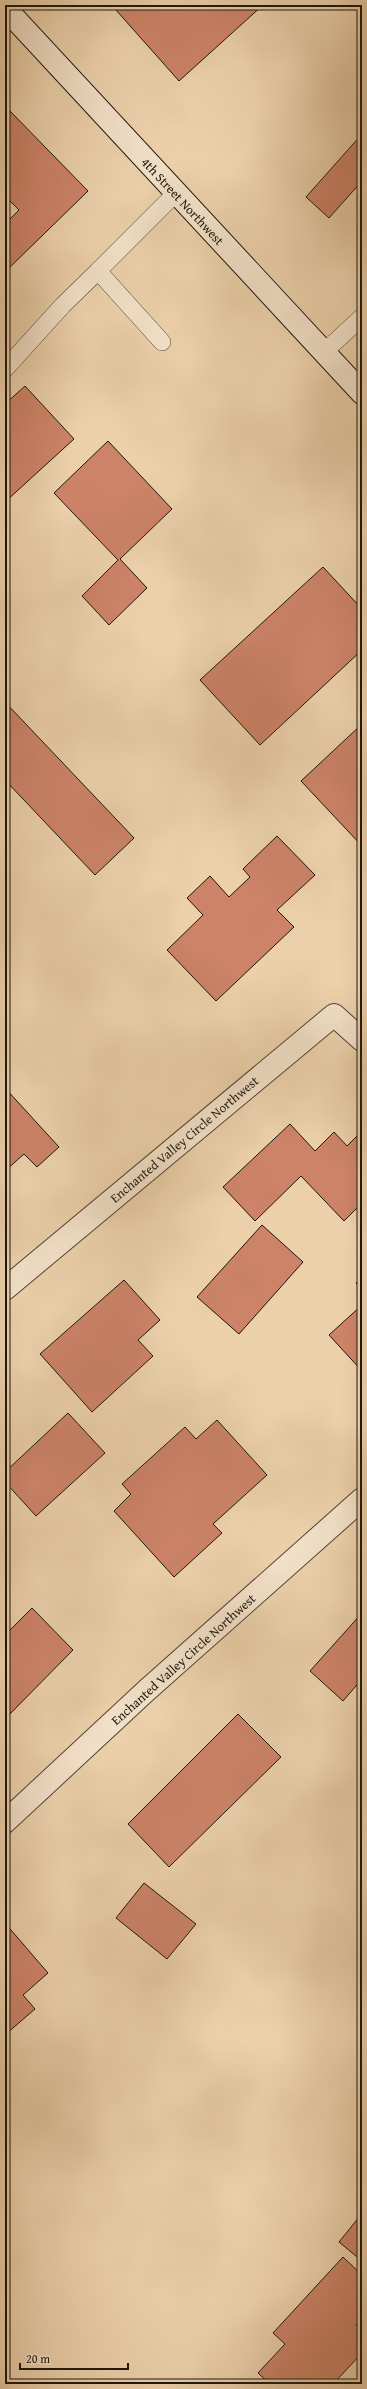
<svg xmlns="http://www.w3.org/2000/svg" width="367" height="2389" font-family="'Gentium Book Plus',serif">
	<rect width="100%" height="100%" fill="#ebd0aa"/>
	<filter id="stains"><feTurbulence type="fractalNoise" baseFrequency=".005" numOctaves="4"/><feColorMatrix values="0 0 0 0 .2 0 0 0 0 .09 0 0 0 0 .02 0 0 0 .5 -.17"/></filter>
	<radialGradient id="worn" r=".72"><stop offset=".6" stop-color="#630" stop-opacity="0"/><stop offset="1" stop-color="#630" stop-opacity=".3"/></radialGradient>
	<g fill="#cc8368" stroke="#1e160c">
		<polygon points="121,5 263,5 179,81 116,10"/>
		<polygon points="8,109 88,191 5,272 5,224 19,210 5,196 5,112"/>
		<polygon points="362,134 362,181 329,218 306,197"/>
		<polygon points="25,386 74,439 5,502 5,404"/>
		<polygon points="108,441 172,509 120,559 147,588 109,625 82,596 118,560 54,493"/>
		<polygon points="323,567 362,609 362,650 260,745 200,680"/>
		<polygon points="5,702 134,838 95,875 5,780"/>
		<polygon points="362,724 362,846 301,781"/>
		<polygon points="277,836 315,875 277,910 294,927 216,1001 167,950 203,915 187,898 210,876 229,897 250,877 243,869"/>
		<polygon points="5,1088 59,1147 37,1167 24,1154 5,1171"/>
		<polygon points="290,1124 315,1151 334,1132 347,1146 362,1131 362,1203 344,1221 301,1176 255,1221 223,1187"/>
		<polygon points="262,1225 303,1262 239,1334 197,1297"/>
		<polygon points="362,1278 362,1290 356,1283"/>
		<polygon points="124,1280 160,1320 138,1340 153,1356 92,1412 40,1354"/>
		<polygon points="362,1305 362,1371 329,1335"/>
		<polygon points="68,1413 105,1453 36,1516 5,1482 5,1472"/>
		<polygon points="217,1420 267,1475 213,1524 222,1533 174,1577 114,1511 131,1494 122,1484 185,1427 196,1439"/>
		<polygon points="32,1608 73,1650 5,1719 5,1635"/>
		<polygon points="362,1613 362,1679 343,1701 310,1671"/>
		<polygon points="238,1714 281,1757 169,1867 128,1824"/>
		<polygon points="144,1883 196,1924 167,1959 116,1918"/>
		<polygon points="5,1923 48,1973 23,1995 35,2009 6,2034"/>
		<polygon points="360,2216 362,2218 362,2261 339,2242"/>
		<polygon points="343,2257 362,2275 362,2318 356,2325 362,2331 362,2353 333,2384 270,2384 258,2373 285,2344 273,2333"/>
	</g>
	<g fill="none" stroke-linecap="round" stroke-linejoin="round">
		<g stroke="#514434" stroke-width="18">
			<g id="lane">
				<polyline points="162,342 98,271 176,193"/>
				<polyline points="324,352 362,317"/>
				<polyline points="5,369 63,305 98,271"/>
			</g>
		</g>
		<g stroke="#514434" stroke-width="24">
			<g id="street">
				<polyline points="5,1289 334,1015 362,1040"/>
				<polyline points="5,1822 147,1690 362,1499"/>
			</g>
		</g>
		<g stroke="#1e160c" stroke-width="24">
			<polyline id="secondary" points="5,8 362,393"/>
		</g>
		<use href="#lane" stroke="#f2e0c8" stroke-width="17"/>
		<use href="#street" stroke="#f2e0c8" stroke-width="22"/>
		<use href="#secondary" stroke="#f2e0c8" stroke-width="22"/>
	</g>
	<g text-anchor="middle" stroke-width="3.5" stroke-linejoin="round" paint-order="stroke">
		<g font-size="13" fill="#1e160c" stroke="#f2e0c8">
			<text transform="translate(183 201) rotate(47)" y="5">4th Street Northwest</text>
			<text transform="translate(184 1139) rotate(-40)" y="5">Enchanted Valley Circle Northwest</text>
			<text transform="translate(183 1659) rotate(-42)" y="5">Enchanted Valley Circle Northwest</text>
		</g>
	</g>
	<rect width="367" height="2389" fill="none" stroke="#ebd0aa" stroke-width="20"/>
	<rect x="6" y="6" width="355" height="2377" fill="none" stroke="#1e160c" stroke-width="2"/>
	<rect x="10" y="10" width="347" height="2369" fill="none" stroke="#1e160c"/>
	<path d="M20 2363v6h108v-6" fill="none" stroke="#1e160c" stroke-width="2"/>
	<text x="26" y="2363" font-size="12" fill="#1e160c" stroke="#f2e0c8" stroke-width="3" paint-order="stroke">20 m</text>
	<rect width="100%" height="100%" filter="url(#stains)"/>
	<rect width="100%" height="100%" fill="url(#worn)"/>
</svg>
